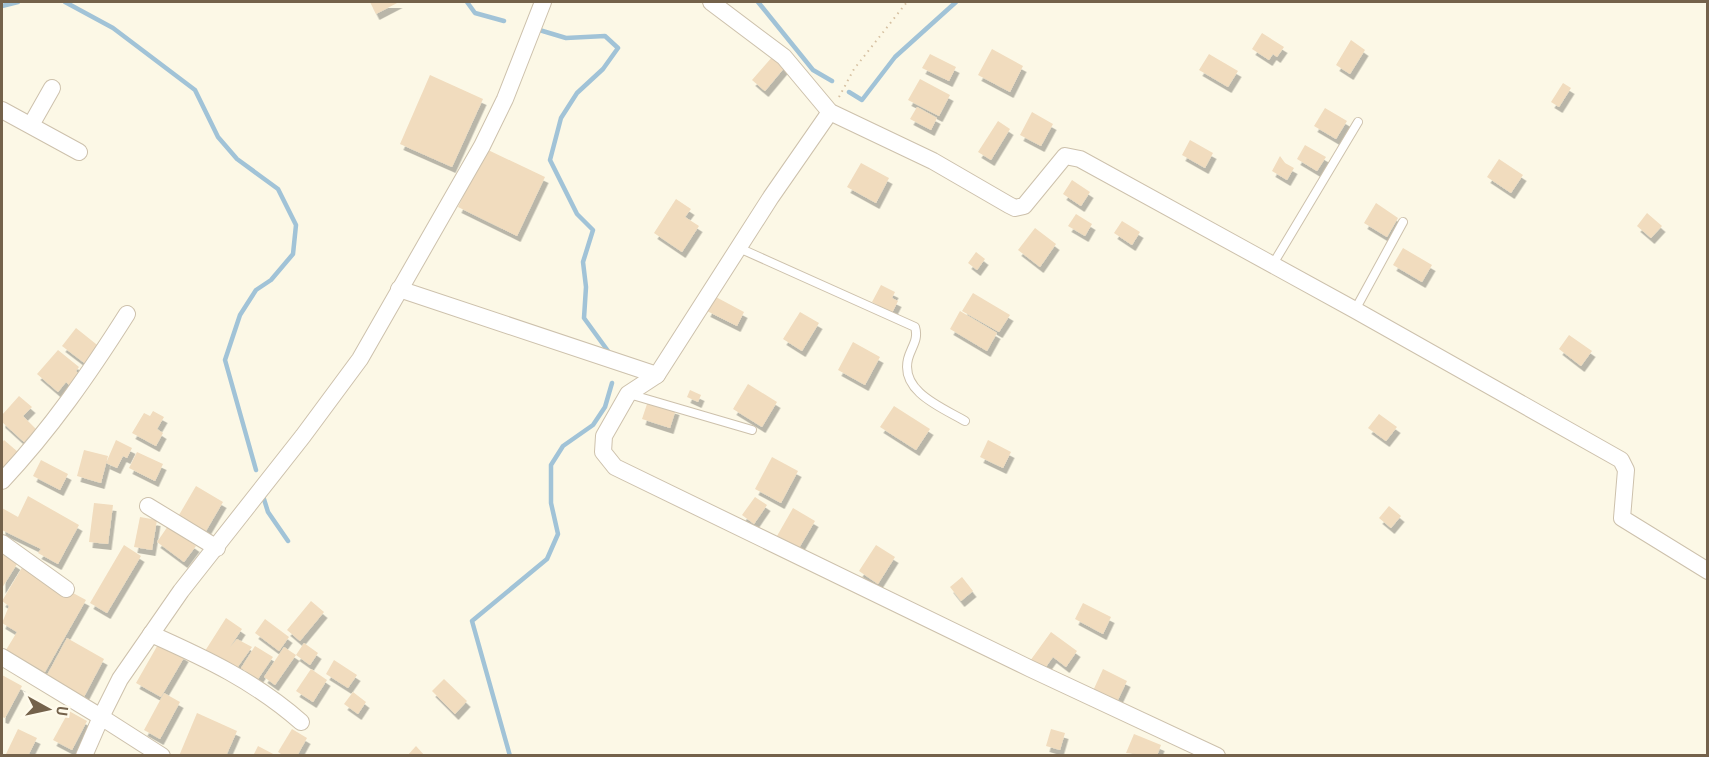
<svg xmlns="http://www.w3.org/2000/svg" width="1709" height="757" font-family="'Archivo Narrow',sans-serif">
	<defs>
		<filter id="shadow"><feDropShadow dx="3.5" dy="6" stdDeviation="0" flood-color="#0004"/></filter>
	</defs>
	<rect width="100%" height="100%" fill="#fcf8e6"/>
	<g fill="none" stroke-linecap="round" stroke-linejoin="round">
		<g stroke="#a1c3d7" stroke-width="4.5">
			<polyline points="65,2 113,28 195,90 218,137 237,159 278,189 296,225 293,254 271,280 256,290 240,315 225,360 256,470"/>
			<polyline points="467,2 475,13 504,21"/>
			<polyline points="758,2 813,70 832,81"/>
			<polyline points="2,6 18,2"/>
			<polyline points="536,29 566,38 605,36 618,48 603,69 577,93 561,118 550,160 577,214 593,230 583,262 586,287 584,318 608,351 609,356"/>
			<polyline points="849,92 862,100 895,57 956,2"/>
			<polyline points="263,496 268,512 288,541"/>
			<polyline points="510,756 472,621 547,559 558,534 551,503 551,465 563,446 593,425 605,407 612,383"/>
		</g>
	</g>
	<g fill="#f1dcbe" filter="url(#shadow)">
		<polygon points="370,2 399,2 376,14"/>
		<polygon points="1262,33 1284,47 1277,57 1273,54 1269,60 1252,49"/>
		<polygon points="1351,40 1365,50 1350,74 1336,65"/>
		<polygon points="992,49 1023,66 1010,92 978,75"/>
		<polygon points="930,54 956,67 949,81 922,68"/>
		<polygon points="1209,54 1238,71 1228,87 1199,70"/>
		<polygon points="773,56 785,67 765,91 752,80"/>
		<polygon points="430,75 483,99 452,167 400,144"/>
		<polygon points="920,79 950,95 939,116 908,100"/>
		<polygon points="1563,83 1571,88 1559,107 1551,102"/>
		<polygon points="917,107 937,118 931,130 910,119"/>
		<polygon points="1325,108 1347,121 1336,139 1314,126"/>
		<polygon points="1032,112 1053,124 1041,146 1020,135"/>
		<polygon points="998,121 1010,129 991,160 978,152"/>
		<polygon points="1190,140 1213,153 1205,168 1182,155"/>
		<polygon points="1305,145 1326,157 1317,171 1297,159"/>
		<polygon points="486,149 545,177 517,236 458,207"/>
		<polygon points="1280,156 1285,163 1294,168 1287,180 1272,171"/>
		<polygon points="1499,159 1523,175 1511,193 1487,177"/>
		<polygon points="861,163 889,178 876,203 847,187"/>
		<polygon points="1072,180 1090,192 1081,206 1063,194"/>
		<polygon points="676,199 691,209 685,217 699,226 682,252 654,233"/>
		<polygon points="1376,203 1398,218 1387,237 1364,223"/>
		<polygon points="1647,213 1662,226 1651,238 1637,226"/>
		<polygon points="1076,214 1092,224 1085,236 1068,226"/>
		<polygon points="1122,221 1140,232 1132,245 1114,233"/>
		<polygon points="1035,228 1056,244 1040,267 1018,250"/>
		<polygon points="1403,248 1432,265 1422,282 1393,265"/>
		<polygon points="976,252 985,259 977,270 968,263"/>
		<polygon points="881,285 895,292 892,298 898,301 892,313 872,302"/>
		<polygon points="973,293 1010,315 999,332 962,311"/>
		<polygon points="714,296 744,312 737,326 707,311"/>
		<polygon points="960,311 997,333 987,351 950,329"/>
		<polygon points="800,312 819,323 802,351 783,339"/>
		<polygon points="76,328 101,348 87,365 62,346"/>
		<polygon points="1569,335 1592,351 1581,366 1559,349"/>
		<polygon points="853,342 880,357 865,385 838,370"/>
		<polygon points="58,350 79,367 76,371 80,375 70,386 66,382 58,392 37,374"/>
		<polygon points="748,384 777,402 762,427 733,409"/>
		<polygon points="690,390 701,395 698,402 687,397"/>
		<polygon points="19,396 32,407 23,416 36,429 24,442 2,422 2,415"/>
		<polygon points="648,401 676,409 670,428 642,419"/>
		<polygon points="894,406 930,429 916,450 880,427"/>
		<polygon points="153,411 164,417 157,429 163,433 156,446 132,433 144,413 150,416"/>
		<polygon points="1379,414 1397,427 1386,441 1368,428"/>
		<polygon points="4,440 18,452 2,472 2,443"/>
		<polygon points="116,440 132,448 127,458 123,456 117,468 106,463"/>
		<polygon points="988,440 1011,452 1003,468 980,457"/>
		<polygon points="84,450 108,456 101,483 77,476"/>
		<polygon points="137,452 163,464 155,481 129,468"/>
		<polygon points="772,457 798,471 781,503 755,489"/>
		<polygon points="41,460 68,474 60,490 33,476"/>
		<polygon points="196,486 223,502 206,531 179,515"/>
		<polygon points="28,496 79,525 58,564 38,553 41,549 2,530 2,508 18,517"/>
		<polygon points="755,497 767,505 754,524 742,515"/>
		<polygon points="94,503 113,505 108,544 89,542"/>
		<polygon points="1389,506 1401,516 1391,528 1379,518"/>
		<polygon points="793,508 815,521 799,548 777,536"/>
		<polygon points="140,517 157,520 152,550 134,547"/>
		<polygon points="168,526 196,546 184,562 157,542"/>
		<polygon points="124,545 141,556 107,613 90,603"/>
		<polygon points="876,545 895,557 878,584 859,571"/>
		<polygon points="2,554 17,564 2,588"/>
		<polygon points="23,566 86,600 45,672 6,650 17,632 2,623 9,606 2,601"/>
		<polygon points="962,577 973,591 961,601 950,587"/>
		<polygon points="311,601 324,612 300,641 287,630"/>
		<polygon points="1083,603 1111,617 1103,634 1075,619"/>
		<polygon points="226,618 242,629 230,647 237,639 252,647 237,668 205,651"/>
		<polygon points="265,619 289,637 279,651 255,633"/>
		<polygon points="1051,632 1077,651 1066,667 1053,657 1043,671 1030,661"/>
		<polygon points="67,638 104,659 84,697 46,677"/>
		<polygon points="160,641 185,656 161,697 136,683"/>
		<polygon points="304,643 318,653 310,665 296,655"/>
		<polygon points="255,646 273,657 258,679 241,668"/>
		<polygon points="284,647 296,655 275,685 264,677"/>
		<polygon points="334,660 357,675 348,688 326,674"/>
		<polygon points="311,669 327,680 313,702 296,691"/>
		<polygon points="1103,669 1127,681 1116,704 1092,693"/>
		<polygon points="2,675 22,686 5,718 2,717"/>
		<polygon points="444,679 467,701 455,714 432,691"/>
		<polygon points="353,692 366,702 358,714 344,704"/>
		<polygon points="164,693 180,702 160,739 144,730"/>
		<polygon points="69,711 87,721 72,750 53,740"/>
		<polygon points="197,713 237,731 226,756 179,756"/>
		<polygon points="18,729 37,738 28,756 9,756 6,754"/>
		<polygon points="292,729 307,738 297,756 284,756 278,752"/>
		<polygon points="1051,729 1065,733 1060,750 1046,746"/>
		<polygon points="1134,734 1161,745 1157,756 1126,753"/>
		<polygon points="258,746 277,756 253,756"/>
		<polygon points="416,746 425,756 407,756"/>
	</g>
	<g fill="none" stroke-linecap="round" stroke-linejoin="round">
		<g stroke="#cdc1ac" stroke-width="10">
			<g id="service">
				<path d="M739,248L915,327C919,340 911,347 908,359C900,392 943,408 965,421"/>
				<polyline points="1273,264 1358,122"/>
				<polyline points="1355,310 1403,222"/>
				<polyline points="629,394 752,430"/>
			</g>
		</g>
		<g stroke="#cdc1ac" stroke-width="18">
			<g id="minor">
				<polyline points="711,2 784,57 830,112 933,161 1009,205 1015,208 1024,206 1065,156 1080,159 1355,310 1621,460 1626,470 1622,518 1708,571"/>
				<polyline points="2,110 79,152"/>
				<polyline points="830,112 771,197 657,375 628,394 604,436 603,452 615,467 1031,669 1217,756"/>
				<polyline points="31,125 52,88"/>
				<polyline points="399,289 657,375"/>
				<path d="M2,481C50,430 89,374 127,314"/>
				<polyline points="148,506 217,548"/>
				<polyline points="2,543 66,589"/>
				<path d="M151,634C207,659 254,681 301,722"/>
				<polyline points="2,657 101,717 120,679 181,591 303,436 360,359 482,146 505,99 543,2"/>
				<polyline points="84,756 101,717 162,756"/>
			</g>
		</g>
		<polyline stroke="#d6c0a1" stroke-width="2" stroke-dasharray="1.5 4.5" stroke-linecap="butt" points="839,97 854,69 907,2"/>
		<use href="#service" stroke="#fff" stroke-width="8"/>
		<use href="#minor" stroke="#fff" stroke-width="16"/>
	</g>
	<rect width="1709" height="757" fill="none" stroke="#74624b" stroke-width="6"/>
	<g transform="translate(48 709) rotate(98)" stroke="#fffbec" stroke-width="4.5" paint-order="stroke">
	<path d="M0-4.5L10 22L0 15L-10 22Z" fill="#74624b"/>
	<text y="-9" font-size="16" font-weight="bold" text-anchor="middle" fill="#74624b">U</text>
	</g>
</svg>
